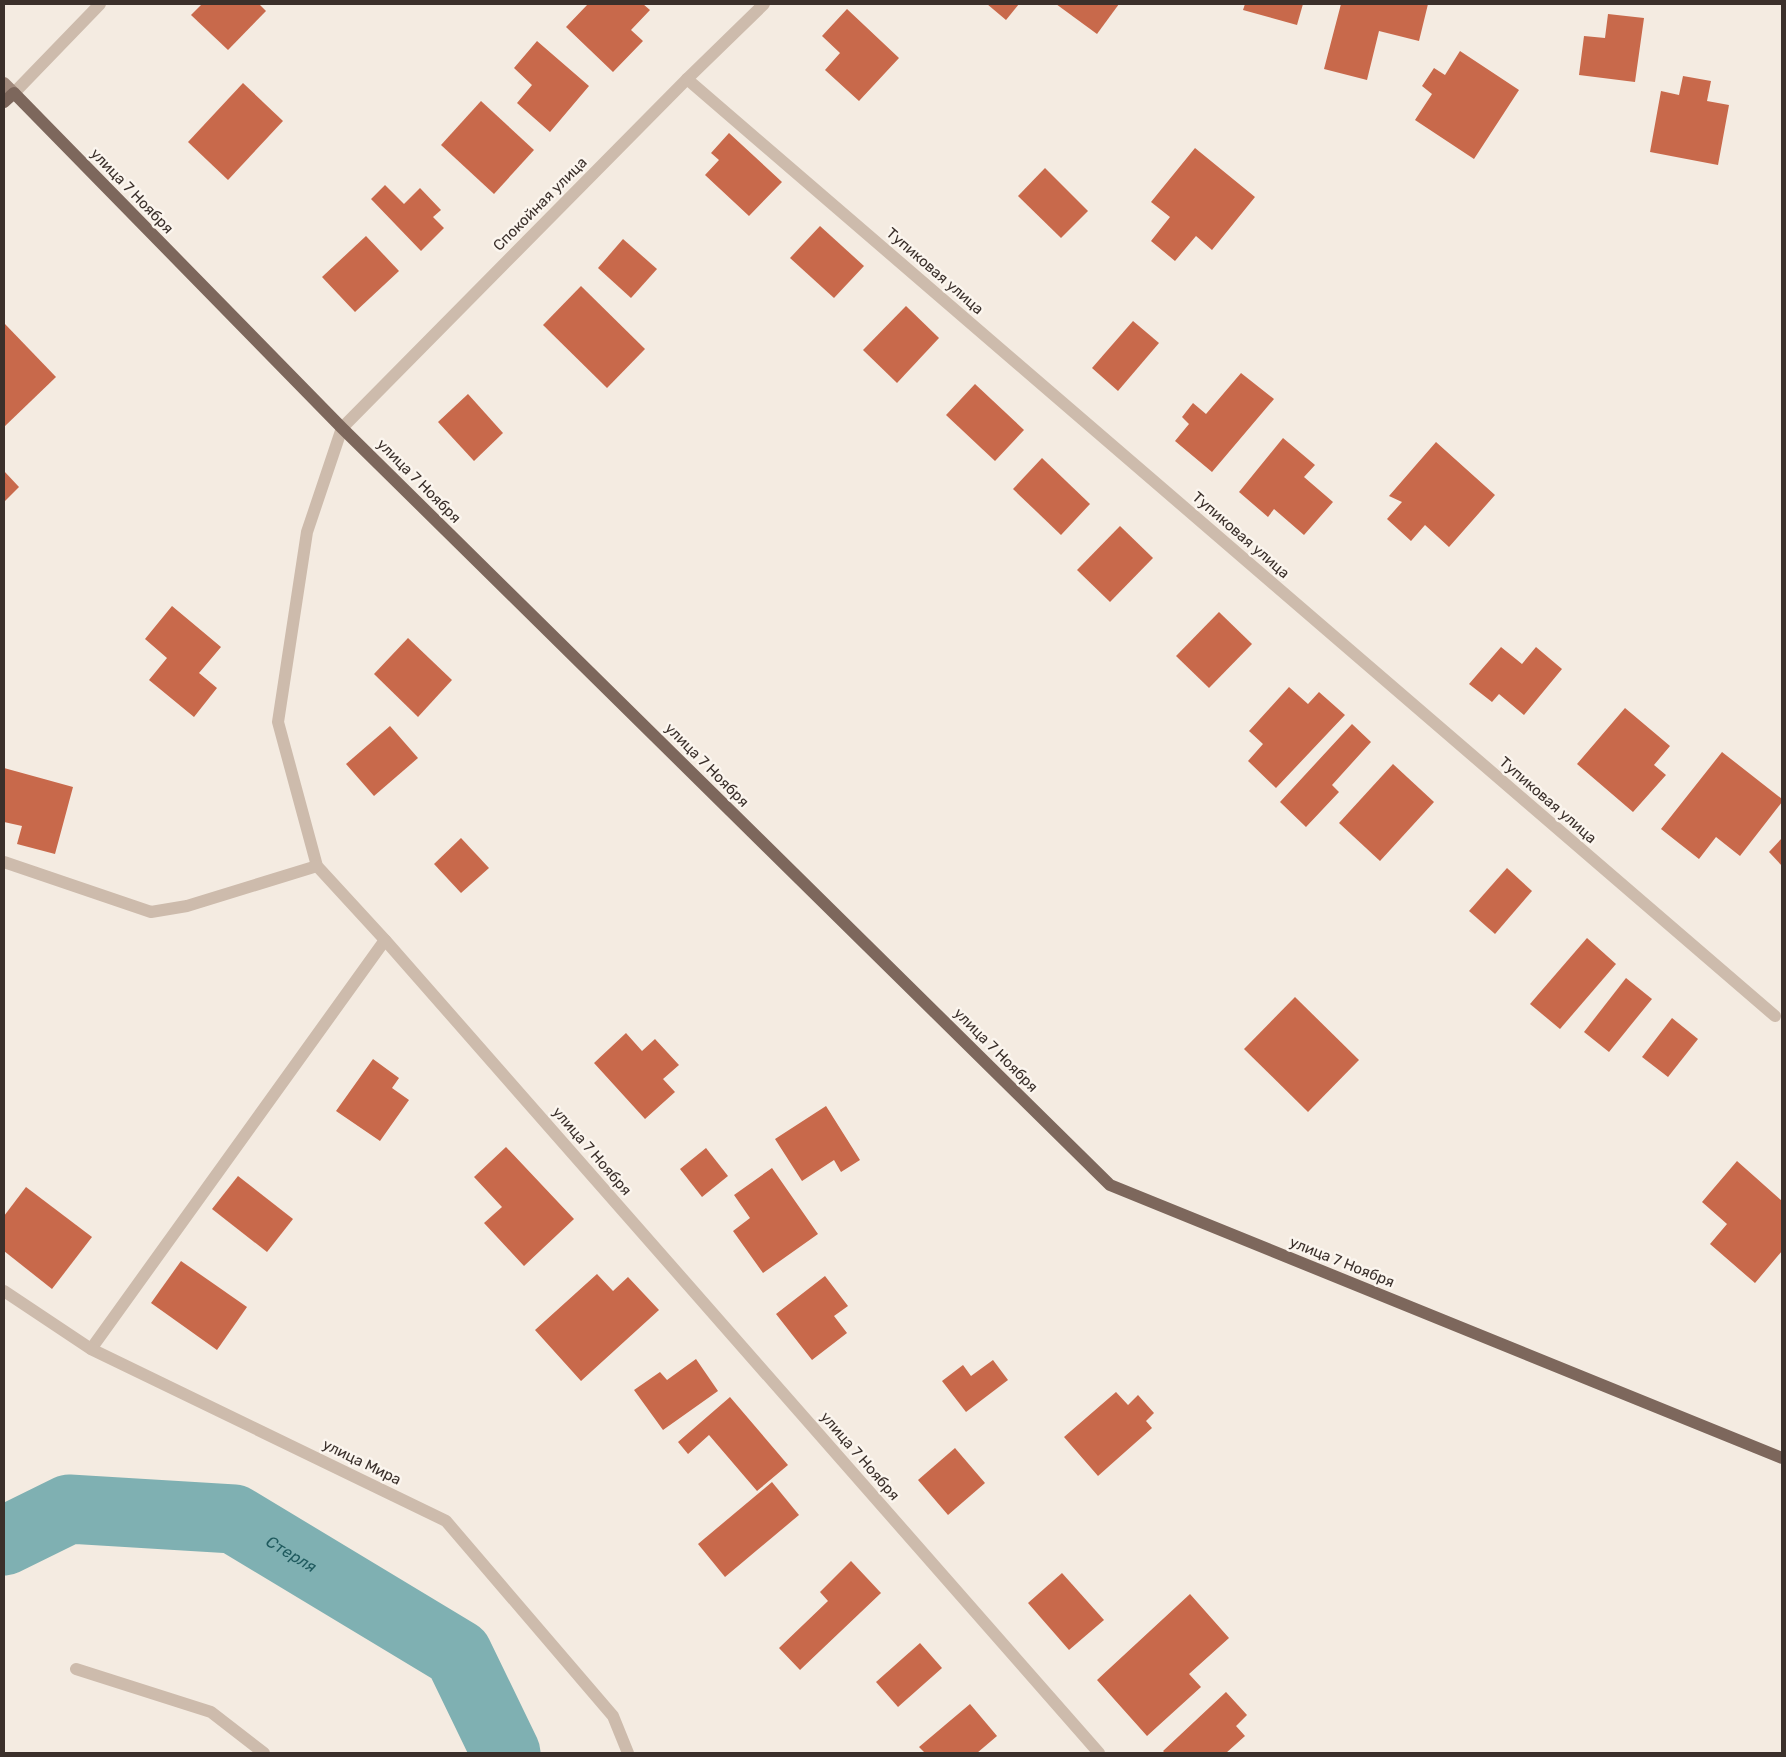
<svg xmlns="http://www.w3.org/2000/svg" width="1786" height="1757" font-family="Rubik,sans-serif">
	<rect width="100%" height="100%" fill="#f4ebe1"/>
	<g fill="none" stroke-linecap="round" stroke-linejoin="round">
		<path stroke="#7fb0b2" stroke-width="69" id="s1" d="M4,1541L69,1509L234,1519L458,1654L506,1753"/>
	</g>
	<g fill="#c8694b">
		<polygon points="202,4 259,4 266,11 228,50 191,15"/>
		<polygon points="588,4 643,4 650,10 631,30 643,41 613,72 566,27"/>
		<polygon points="987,4 1019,4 1006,20"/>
		<polygon points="1056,4 1119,4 1097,34"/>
		<polygon points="1245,4 1303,4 1297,25 1243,10"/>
		<polygon points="1341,4 1428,4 1419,41 1379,31 1367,80 1324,69"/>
		<polygon points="847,9 899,58 859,101 825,70 840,53 822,36"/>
		<polygon points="1608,14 1644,18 1635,82 1579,75 1584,36 1605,38"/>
		<polygon points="537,41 589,86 550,132 517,103 532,85 514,68"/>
		<polygon points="1460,51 1519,90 1474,159 1415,120 1432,94 1422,86 1434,68 1445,75"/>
		<polygon points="1683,76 1711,81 1707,101 1729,105 1718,165 1650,152 1661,91 1679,95"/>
		<polygon points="243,83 283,121 228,180 188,142"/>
		<polygon points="481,101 534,150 494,194 441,145"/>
		<polygon points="729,133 782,182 749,216 705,175 719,160 711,153"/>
		<polygon points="1195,148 1255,197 1212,250 1196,236 1175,261 1151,241 1170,217 1151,202"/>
		<polygon points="1045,168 1088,211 1061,238 1018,196"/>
		<polygon points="385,185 404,204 420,188 441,210 433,217 444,228 421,251 371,199"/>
		<polygon points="820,226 864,266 834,298 790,258"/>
		<polygon points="366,236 399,271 355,312 322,277"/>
		<polygon points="623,239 657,269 631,298 598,268"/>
		<polygon points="581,286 645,349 607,388 543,325"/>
		<polygon points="906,306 939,338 897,383 863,350"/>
		<polygon points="1133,321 1159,343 1118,391 1092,368"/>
		<polygon points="4,323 56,377 4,427"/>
		<polygon points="1241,373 1274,399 1212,472 1175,441 1189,424 1182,417 1193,403 1206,414"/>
		<polygon points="975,384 1024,430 995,461 946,415"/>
		<polygon points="468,394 503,433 474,461 438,422"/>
		<polygon points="1283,438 1315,465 1304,477 1333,502 1304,535 1274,509 1268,517 1239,492"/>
		<polygon points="1436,442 1495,495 1449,547 1425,525 1411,541 1387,519 1402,502 1389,496"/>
		<polygon points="1042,458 1090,504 1061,535 1013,489"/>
		<polygon points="4,471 19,487 4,502"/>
		<polygon points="1120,526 1153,558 1110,602 1077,570"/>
		<polygon points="172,606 221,647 199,673 217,688 194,717 149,680 167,658 145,639"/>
		<polygon points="1219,612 1252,644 1209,688 1176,656"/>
		<polygon points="408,638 452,680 418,717 374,674"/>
		<polygon points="1501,647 1522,664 1536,647 1562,669 1524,715 1499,694 1492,702 1469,684"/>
		<polygon points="1289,687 1308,704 1319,692 1345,715 1276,788 1248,761 1263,744 1249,731"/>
		<polygon points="1625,708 1670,746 1654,765 1666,775 1633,812 1577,764"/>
		<polygon points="1352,724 1371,742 1332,785 1339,792 1306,827 1280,802"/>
		<polygon points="390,726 418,758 374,796 346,764"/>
		<polygon points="1722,752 1782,799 1782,802 1740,856 1716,837 1699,859 1661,829"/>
		<polygon points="1393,764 1434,802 1380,861 1339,823"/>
		<polygon points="4,768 73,787 55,854 17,844 22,826 4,822"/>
		<polygon points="461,838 489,868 461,893 434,864"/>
		<polygon points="1782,838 1782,866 1769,852"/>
		<polygon points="1507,868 1532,891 1495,934 1469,911"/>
		<polygon points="1587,938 1616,964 1560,1029 1530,1004"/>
		<polygon points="1626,978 1652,999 1609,1052 1584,1032"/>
		<polygon points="1295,997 1359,1060 1308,1112 1244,1049"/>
		<polygon points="1672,1018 1698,1039 1668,1077 1642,1057"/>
		<polygon points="626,1033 642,1051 655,1039 679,1065 663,1079 675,1092 645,1119 594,1063"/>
		<polygon points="373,1059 399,1078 392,1088 409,1100 380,1141 336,1111"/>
		<polygon points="826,1106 860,1160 841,1172 834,1160 802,1181 775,1139"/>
		<polygon points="506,1147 574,1219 524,1266 484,1223 502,1207 474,1177"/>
		<polygon points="706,1148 728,1176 702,1197 680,1169"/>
		<polygon points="1737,1161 1782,1201 1782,1251 1755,1283 1710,1244 1727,1224 1702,1202"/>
		<polygon points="772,1168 818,1234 763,1273 733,1231 750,1218 734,1195"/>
		<polygon points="238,1176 293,1219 267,1252 212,1209"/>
		<polygon points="26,1187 92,1237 52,1289 4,1251 4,1216"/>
		<polygon points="181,1261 247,1307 217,1350 151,1303"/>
		<polygon points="597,1274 613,1291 628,1277 659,1310 581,1381 535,1330"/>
		<polygon points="825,1276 848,1306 834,1316 847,1333 812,1360 776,1314"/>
		<polygon points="696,1359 718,1391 663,1430 634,1390 660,1372 667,1380"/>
		<polygon points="993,1360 1008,1380 966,1412 942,1381 963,1365 971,1376"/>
		<polygon points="1116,1392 1128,1405 1138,1395 1154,1413 1146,1421 1152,1428 1098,1476 1064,1437"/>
		<polygon points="730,1397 788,1465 757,1491 709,1435 688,1454 678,1442"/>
		<polygon points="955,1448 985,1483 948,1515 918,1480"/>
		<polygon points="772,1482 799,1515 725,1577 698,1544"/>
		<polygon points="851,1561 881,1593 800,1670 779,1648 828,1601 820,1592"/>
		<polygon points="1062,1573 1104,1620 1069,1650 1028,1603"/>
		<polygon points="1190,1594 1229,1638 1189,1674 1201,1687 1147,1736 1097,1680"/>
		<polygon points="920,1643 942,1668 898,1707 876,1682"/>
		<polygon points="1226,1692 1247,1715 1236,1726 1245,1736 1226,1753 1165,1753 1163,1751"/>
		<polygon points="970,1704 997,1736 977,1753 925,1753 919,1747"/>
	</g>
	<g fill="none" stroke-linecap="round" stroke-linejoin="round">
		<g stroke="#cdbbac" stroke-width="12">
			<polyline points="91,1349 385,940"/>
			<polyline points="76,1669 211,1712 264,1753"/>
		</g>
		<g stroke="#cdbbac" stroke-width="12">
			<polyline points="764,4 687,79 342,428 307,532 278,722 317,866 385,940 1099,1753"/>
			<polyline points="687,79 1775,1016"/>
			<polyline points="14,93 100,4"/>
			<polyline points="4,862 151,912 187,906 317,866"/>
			<polyline points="4,1291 91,1349 446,1521 613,1716 628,1753"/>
		</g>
		<polyline stroke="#a18a7d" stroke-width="12" points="4,83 14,93"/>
		<polyline stroke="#7d675c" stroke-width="12" points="4,102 14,93 342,428 1110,1185 1782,1458"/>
	</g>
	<g text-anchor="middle" stroke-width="5" stroke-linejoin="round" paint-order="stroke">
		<g font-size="15" fill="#3b302b" stroke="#fbf5ee">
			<text transform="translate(132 191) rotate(46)" y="5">улица 7 Ноября</text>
			<text transform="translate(540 204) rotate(-45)" y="5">Спокойная улица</text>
			<text transform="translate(935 271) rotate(41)" y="5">Тупиковая улица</text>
			<text transform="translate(419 481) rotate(45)" y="5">улица 7 Ноября</text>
			<text transform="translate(1241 535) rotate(41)" y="5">Тупиковая улица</text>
			<text transform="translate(707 765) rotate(45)" y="5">улица 7 Ноября</text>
			<text transform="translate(1548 800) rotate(41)" y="5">Тупиковая улица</text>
			<text transform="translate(996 1050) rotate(45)" y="5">улица 7 Ноября</text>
			<text transform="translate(592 1151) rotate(49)" y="5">улица 7 Ноября</text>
			<text transform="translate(1342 1262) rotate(22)" y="5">улица 7 Ноября</text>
			<text transform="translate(860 1456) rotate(49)" y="5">улица 7 Ноября</text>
			<text transform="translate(362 1462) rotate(26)" y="5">улица Мира</text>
		</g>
		<g font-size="16" font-style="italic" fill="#1f5a5e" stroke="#fbf5ee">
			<text dy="6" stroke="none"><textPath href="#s1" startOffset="305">Стерля</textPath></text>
		</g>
	</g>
	<rect width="1786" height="1757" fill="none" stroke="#3b302b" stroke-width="10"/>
</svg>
